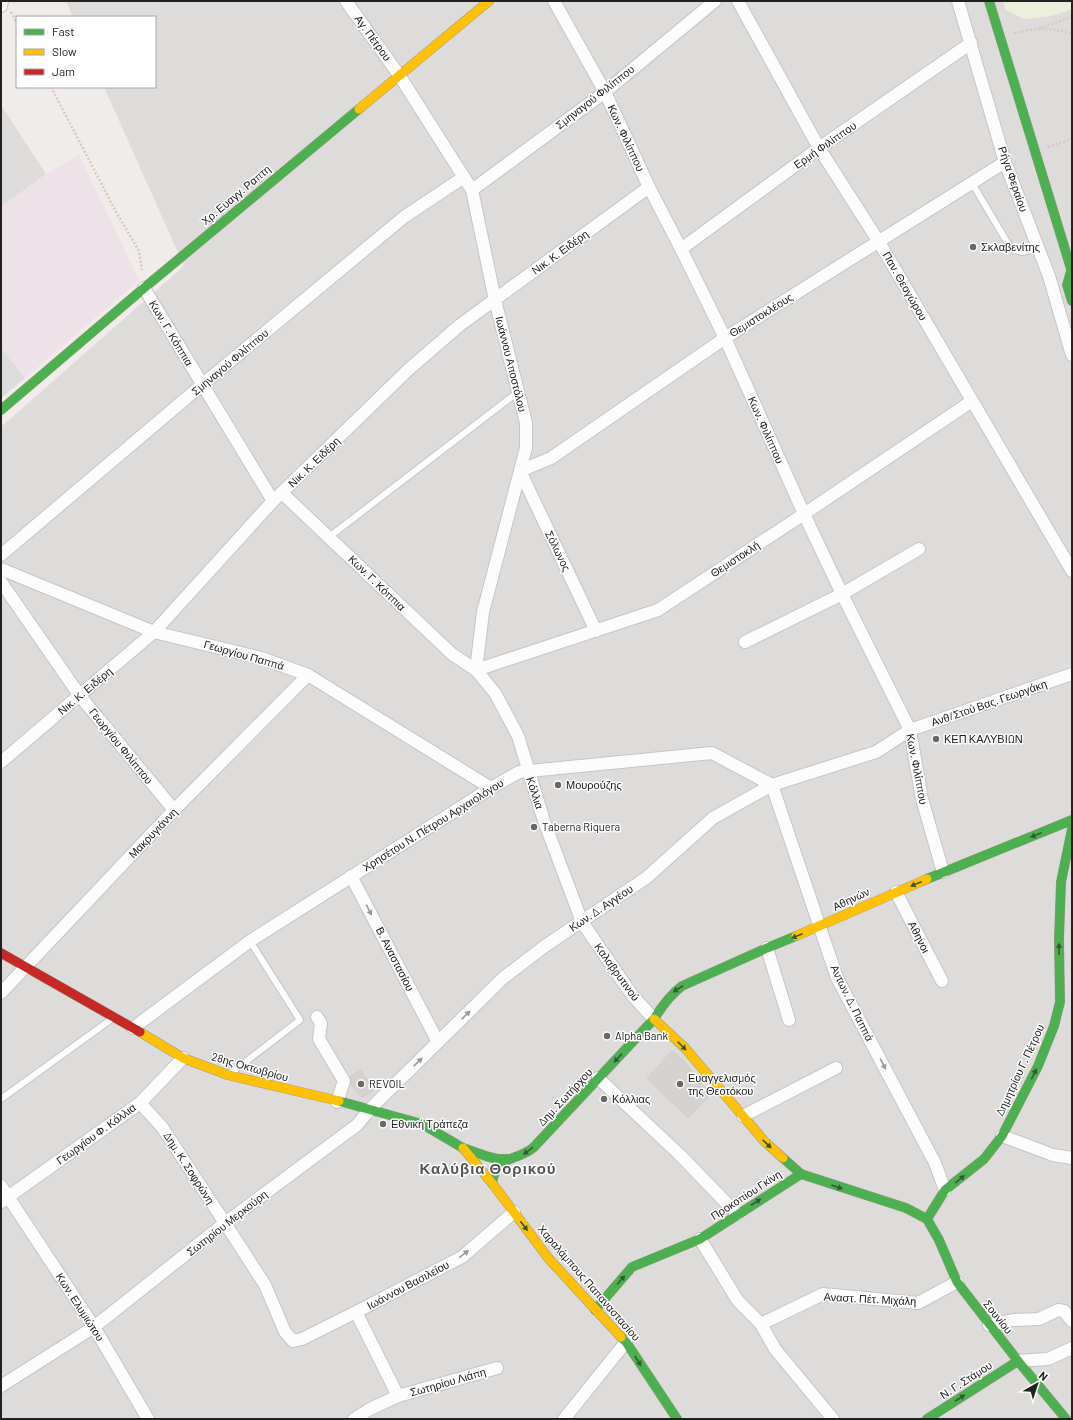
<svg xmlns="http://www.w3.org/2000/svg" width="1073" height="1420" font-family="Barlow,sans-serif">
	<rect width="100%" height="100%" fill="#efece9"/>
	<g fill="#dedcdb">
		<polygon points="66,1 1003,1 1006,10 1051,16 1072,9 1072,1419 1,1419 1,427 184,266 104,87 155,87 155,17 73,17"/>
		<polygon points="1,105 46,174 1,207"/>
		<polygon points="1,348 25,378 1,398"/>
	</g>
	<polygon fill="#ece2e8" points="79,155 139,280 25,378 1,348 1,207 46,174"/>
	<polygon fill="#eed" points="1003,1 1072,1 1072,9 1051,16 1024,19 1006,10"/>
	<g fill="#d5d2d0" stroke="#d2cecb">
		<polygon points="672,1051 683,1060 711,1094 688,1118 647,1078"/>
		<polygon points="361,1070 374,1090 363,1097 360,1096 351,1084 350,1077"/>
	</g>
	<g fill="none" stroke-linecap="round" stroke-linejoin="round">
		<g stroke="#c6c5c4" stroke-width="8">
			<g id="lane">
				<polyline points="972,183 1007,242 1014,250 1022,252 1038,249"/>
				<polyline points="329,537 518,392"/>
				<polyline points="231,1073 300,1020 250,941"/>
				<polyline points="1,1099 113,1018"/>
			</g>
		</g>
		<g stroke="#c6c5c4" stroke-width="14">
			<g id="street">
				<polyline points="346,1 399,75 472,190 495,300 526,423 526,448 483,612 476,670"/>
				<polyline points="554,1 605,92 649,187 681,249 725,338 804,514 842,594 910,730 922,799 943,872"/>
				<polyline points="738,1 819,148 879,242 1072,571"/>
				<polyline points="958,1 1005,162 1049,276 1072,355"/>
				<polyline points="1,6 2,1"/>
				<polyline points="472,190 605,92 715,1"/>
				<polyline points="681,249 819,148 971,43"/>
				<polyline points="144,288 273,501"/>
				<polyline points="282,493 452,654 476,670 495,693 518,736 544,821 582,922 632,995 654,1019"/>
				<polyline points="1,555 203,384 404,217 464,177"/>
				<polyline points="1,569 154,632 261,658 308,675 491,788"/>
				<polyline points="1,582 80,696 174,810"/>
				<polyline points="596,631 520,471 551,458 725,338 1005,162"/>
				<polyline points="745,642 842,594 919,549"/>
				<polyline points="476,670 658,610 804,514 972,401"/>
				<polyline points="1,762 154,632 273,501 409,369 460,325 649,187"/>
				<polyline points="772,785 837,978 935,1163 945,1190"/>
				<polyline points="351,876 438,1042"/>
				<polyline points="896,892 942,981"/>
				<polyline points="767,948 789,1020"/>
				<polyline points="1,993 174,810 308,675"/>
				<polyline points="317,1017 321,1023 319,1039 344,1081 337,1102"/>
				<polyline points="133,1028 250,941 491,788 519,772 712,753 772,785"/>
				<polyline points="598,1078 680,1155 737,1214"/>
				<polyline points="140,1103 162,1127 225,1223 265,1285 285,1332 293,1341 302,1339 356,1312 462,1257 514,1212"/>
				<polyline points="743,1116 836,1068"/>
				<polyline points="1002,1136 1053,1155 1072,1158"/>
				<polyline points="1,1186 94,1327 148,1419"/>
				<polyline points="1,1202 140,1103 183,1058"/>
				<polyline points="700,1239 738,1301 761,1324 775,1349 833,1419"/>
				<polyline points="761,1324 823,1294 918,1303 957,1282"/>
				<polyline points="989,1325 1013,1320 1039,1319 1058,1310 1064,1311 1072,1321"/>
				<polyline points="1018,1361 1048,1359 1072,1348"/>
				<polyline points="1,1386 94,1327 225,1223 357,1125 370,1109 503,978 545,946 646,878 713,818 772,785 876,752 910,730 1072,674"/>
				<polyline points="398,1396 497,1368"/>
				<polyline points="354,1419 370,1409 398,1396 356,1312"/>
				<polyline points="564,1419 626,1342"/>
			</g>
		</g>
		<g stroke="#999881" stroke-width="10">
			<g id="fast">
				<polyline points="989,1 1072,272"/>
				<polyline points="1071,271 1067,285 1072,301"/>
				<polyline points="1,410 144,288 359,109"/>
				<polyline points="927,879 1072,820"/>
				<polyline points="339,1101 422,1124 463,1148 489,1157 498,1159 510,1159"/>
				<polyline points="783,1158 801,1174 906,1208 927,1219"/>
				<path d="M492,1183C497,1154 513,1163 533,1148L654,1019C662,1006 670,995 682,986L767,948L796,936"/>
				<polyline points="927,1219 945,1190 984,1159 1002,1136 1038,1066 1054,1026 1060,1002 1059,939 1061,882 1072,829"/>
				<polyline points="927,1219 939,1240 957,1282 1018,1361 1066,1419"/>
				<polyline points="595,1310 632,1267 700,1239 801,1174"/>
				<polyline points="621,1337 626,1342 677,1419"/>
				<polyline points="927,1419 1018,1361"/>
			</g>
		</g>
		<g stroke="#999881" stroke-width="10">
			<g id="slow">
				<polyline points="359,109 489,1"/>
				<polyline points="796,936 927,879"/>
				<polyline points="654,1019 685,1048 765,1142 783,1158"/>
				<polyline points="140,1032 183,1058 228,1075 339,1101"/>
				<polyline points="463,1148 492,1183 549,1259 621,1337"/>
			</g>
		</g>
		<g stroke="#999881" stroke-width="10">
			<polyline id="jam" points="1,953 140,1032"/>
		</g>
		<g stroke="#d8c9c8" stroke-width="2.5" stroke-dasharray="2 2" stroke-linecap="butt">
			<polyline points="11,12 17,23"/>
			<polyline points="1040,28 1072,17"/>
			<polyline points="1014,33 1040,28 1064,31 1072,34"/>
			<polyline points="51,87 115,210 139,251 142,270"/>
			<polyline points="1048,147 1072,139"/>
		</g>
		<use href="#lane" stroke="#fdfcfc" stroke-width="6"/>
		<use href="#street" stroke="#fdfcfc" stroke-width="12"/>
		<use href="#fast" stroke="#4caf50" stroke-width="9"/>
		<use href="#slow" stroke="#ffc107" stroke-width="9"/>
		<use href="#jam" stroke="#c62828" stroke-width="9"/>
	</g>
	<defs><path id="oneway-solid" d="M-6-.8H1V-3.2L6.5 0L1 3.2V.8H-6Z"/></defs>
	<g fill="#325a34">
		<use href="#oneway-solid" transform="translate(1036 835) rotate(158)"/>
		<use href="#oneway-solid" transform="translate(916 884) rotate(158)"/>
		<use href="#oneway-solid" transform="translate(797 936) rotate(158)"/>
		<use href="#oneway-solid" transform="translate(1059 949) rotate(-90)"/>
		<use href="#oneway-solid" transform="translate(678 989) rotate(147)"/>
		<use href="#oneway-solid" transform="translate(682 1046) rotate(45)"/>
		<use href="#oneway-solid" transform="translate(618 1058) rotate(133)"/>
		<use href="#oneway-solid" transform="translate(1034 1074) rotate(-63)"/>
		<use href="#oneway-solid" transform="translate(767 1144) rotate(44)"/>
		<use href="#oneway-solid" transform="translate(528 1151) rotate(144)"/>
		<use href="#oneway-solid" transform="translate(960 1179) rotate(-39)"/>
		<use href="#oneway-solid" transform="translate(837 1187) rotate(19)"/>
		<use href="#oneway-solid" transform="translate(756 1202) rotate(-33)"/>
		<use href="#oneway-solid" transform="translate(524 1226) rotate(53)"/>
		<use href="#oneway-solid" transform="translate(621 1280) rotate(-49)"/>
		<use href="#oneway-solid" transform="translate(638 1361) rotate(57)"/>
		<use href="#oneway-solid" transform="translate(960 1398) rotate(-33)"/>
	</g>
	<g fill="#9a9999">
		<use href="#oneway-solid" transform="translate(369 910) rotate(63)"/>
		<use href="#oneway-solid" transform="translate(466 1015) rotate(-44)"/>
		<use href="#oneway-solid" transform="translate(418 1062) rotate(-44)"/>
		<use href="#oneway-solid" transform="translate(883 1064) rotate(62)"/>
		<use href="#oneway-solid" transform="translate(464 1254) rotate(-37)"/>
	</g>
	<g fill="#696867" stroke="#fff" stroke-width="1.5">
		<circle cx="973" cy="247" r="4"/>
		<circle cx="936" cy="739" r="4"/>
		<circle cx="558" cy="785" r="4"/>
		<circle cx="534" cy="827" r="4"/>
		<circle cx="607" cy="1036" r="4"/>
		<circle cx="361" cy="1084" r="4"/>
		<circle cx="680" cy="1084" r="4"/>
		<circle cx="604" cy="1099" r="4"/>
		<circle cx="383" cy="1124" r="4"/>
	</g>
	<g text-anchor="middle" stroke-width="3" stroke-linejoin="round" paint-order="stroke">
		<g font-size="11" fill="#212121" stroke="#fff">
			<text transform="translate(373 38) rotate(54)" y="4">Αγ. Πέτρου</text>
			<text transform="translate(595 97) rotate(-38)" y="4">Σμηναγού Φιλίππου</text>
			<text transform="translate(626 138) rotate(65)" y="4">Κων. Φιλίππου</text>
			<text transform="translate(825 145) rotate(-35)" y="4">Ερμή Φιλίππου</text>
			<text transform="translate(1013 179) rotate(71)" y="4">Ρήγα Φεραίου</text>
			<text transform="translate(236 195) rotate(-40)" y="4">Χρ. Ευαγγ. Ραπτη</text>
			<text transform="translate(560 252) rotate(-36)" y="4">Νικ. Κ. Ειδέρη</text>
			<text transform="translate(905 286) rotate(60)" y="4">Παν. Θεογώρου</text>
			<text transform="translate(761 315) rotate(-32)" y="4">Θεμιστοκλέους</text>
			<text transform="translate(171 333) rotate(59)" y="4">Κων. Γ. Κόππια</text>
			<text transform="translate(230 362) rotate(-40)" y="4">Σμηναγού Φιλίππου</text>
			<text transform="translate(511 364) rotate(76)" y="4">Ιωάννου Αποστόλου</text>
			<text transform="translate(766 430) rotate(66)" y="4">Κων. Φιλίππου</text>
			<text transform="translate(314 462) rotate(-44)" y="4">Νικ. Κ. Ειδέρη</text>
			<text transform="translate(558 551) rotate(64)" y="4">Σόλωνος</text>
			<text transform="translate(735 559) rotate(-33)" y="4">Θεμιστοκλή</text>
			<text transform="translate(377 583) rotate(44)" y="4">Κων. Γ. Κόππια</text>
			<text transform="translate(244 655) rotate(16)" y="4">Γεωργίου Παππά</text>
			<text transform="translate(85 691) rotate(-40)" y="4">Νικ. Κ. Ειδέρη</text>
			<text transform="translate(989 703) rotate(-19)" y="4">Ανθ/Στού Βας. Γεωργάκη</text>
			<text transform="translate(121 746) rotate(51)" y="4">Γεωργίου Φιλίππου</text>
			<text transform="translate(917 769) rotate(79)" y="4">Κων. Φιλίππου</text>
			<text transform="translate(535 793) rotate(72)" y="4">Κόλλια</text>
			<text transform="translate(433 825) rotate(-32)" y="4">Χρησέτου Ν. Πέτρου Αρχαιολόγου</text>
			<text transform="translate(153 833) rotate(-46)" y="4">Μακρυγιάννη</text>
			<text transform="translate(851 899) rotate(-25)" y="4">Αθηνών</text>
			<text transform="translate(601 908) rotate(-34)" y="4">Κων. Δ. Αγγέου</text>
			<text transform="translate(919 937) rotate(63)" y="4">Αθηνοι</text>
			<text transform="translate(395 959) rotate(63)" y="4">Β. Αναστασίου</text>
			<text transform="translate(617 972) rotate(54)" y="4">Καλαβρυτινού</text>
			<text transform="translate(852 1003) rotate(64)" y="4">Αντων. Δ. Παππά</text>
			<text transform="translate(250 1067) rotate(16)" y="4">28ης Οκτωβρίου</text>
			<text transform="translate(1020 1070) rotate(-65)" y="4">Δημητρίου Γ. Πέτρου</text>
			<text transform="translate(565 1097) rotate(-47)" y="4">Δημ. Σωτήρχου</text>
			<text transform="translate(96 1134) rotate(-36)" y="4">Γεωργίου Φ. Κόλλια</text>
			<text transform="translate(189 1168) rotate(57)" y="4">Δημ. Κ. Σοφρώνη</text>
			<text transform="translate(746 1195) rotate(-33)" y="4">Προκοπίου Γκίνη</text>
			<text transform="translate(227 1223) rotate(-38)" y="4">Σωτηρίου Μερκούρη</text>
			<text transform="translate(589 1283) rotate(49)" y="4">Χαραλάμπους Παπαναστασίου</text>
			<text transform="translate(408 1285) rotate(-28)" y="4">Ιωάννου Βασιλείου</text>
			<text transform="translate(870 1299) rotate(3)" y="4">Αναστ. Πέτ. Μιχάλη</text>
			<text transform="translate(80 1307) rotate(57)" y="4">Κων. Ελυμιώτου</text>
			<text transform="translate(998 1317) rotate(52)" y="4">Σουνίου</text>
			<text transform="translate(966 1380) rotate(-33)" y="4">Ν. Γ. Στάμου</text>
			<text transform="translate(448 1382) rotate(-16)" y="4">Σωτηρίου Λιάπη</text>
		</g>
		<g font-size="11" fill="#212121" stroke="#fff" text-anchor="start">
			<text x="981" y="251">Σκλαβενίτης</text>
			<text x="944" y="743">ΚΕΠ ΚΑΛΥΒΙΩΝ</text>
			<text x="566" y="789">Μουρούζης</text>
			<text x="542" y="831">Taberna Riquera</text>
			<text x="615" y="1040">Alpha Bank</text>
			<text x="688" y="1082">Ευαγγελισμός<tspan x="688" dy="13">της Θεοτόκου</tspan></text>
			<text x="369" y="1088">REVOIL</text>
			<text x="612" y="1103">Κόλλιας</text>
			<text x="391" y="1128">Εθνική Τράπεζα</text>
		</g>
		<g font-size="15" font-weight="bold" letter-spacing="1" fill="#545454" stroke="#fff">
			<text x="488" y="1174">Καλύβια Θορικού</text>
		</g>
	</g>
	<rect width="1073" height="1420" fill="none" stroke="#212121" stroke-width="4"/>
	<rect x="16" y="16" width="140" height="72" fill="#ffffff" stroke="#a6a6a6"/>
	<rect x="24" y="29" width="20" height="6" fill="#4caf50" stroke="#a6a6a6"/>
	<text x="52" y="36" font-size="12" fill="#212121">Fast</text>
	<rect x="24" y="49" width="20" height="6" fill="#ffc107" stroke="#a6a6a6"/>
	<text x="52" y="56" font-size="12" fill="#212121">Slow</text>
	<rect x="24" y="69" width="20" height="6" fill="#c62828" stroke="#a6a6a6"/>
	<text x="52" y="76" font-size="12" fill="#212121">Jam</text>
	<g transform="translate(1037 1384) rotate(39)" stroke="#ffffff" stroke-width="3" paint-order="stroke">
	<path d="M0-3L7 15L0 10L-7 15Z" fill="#212121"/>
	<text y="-6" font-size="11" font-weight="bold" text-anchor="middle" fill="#212121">N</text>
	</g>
</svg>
